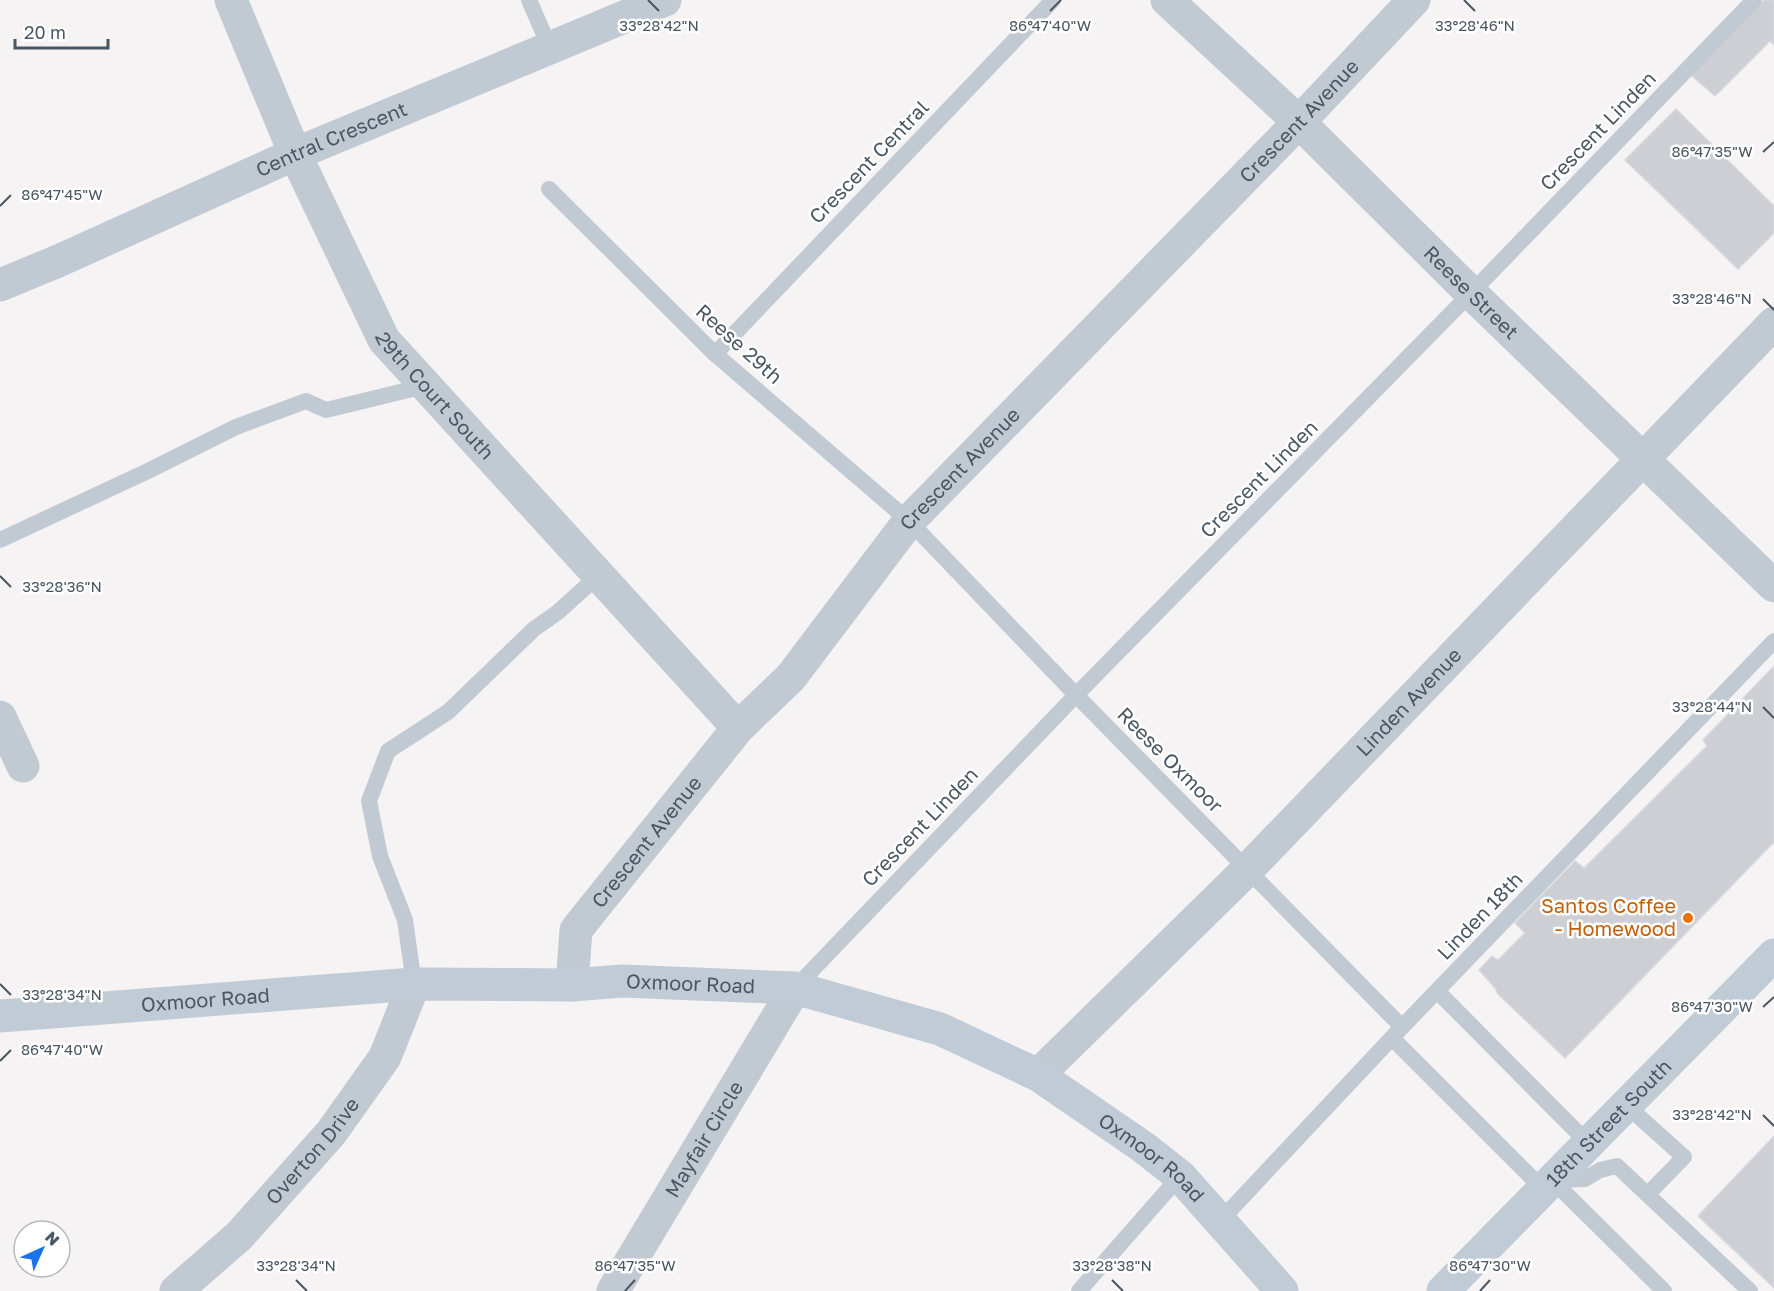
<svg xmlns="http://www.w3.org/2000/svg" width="1774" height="1291" font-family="'Golos Text',sans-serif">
	<rect width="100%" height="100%" fill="#f5f3f3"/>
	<g fill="#cdcfd5" stroke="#d7d9de" stroke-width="1.5">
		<polygon points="1764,0 1774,0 1774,45 1770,41 1715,96 1691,75"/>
		<polygon points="1676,109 1774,206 1774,233 1738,269 1625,160"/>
		<polygon points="1774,666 1774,842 1565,1058 1498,994 1495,988 1479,970 1492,956 1498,960 1525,933 1515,923 1575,861 1584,868 1707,746 1703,740"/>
		<polygon points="1774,1136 1774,1288 1698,1216"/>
	</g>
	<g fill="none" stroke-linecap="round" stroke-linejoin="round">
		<g stroke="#c1cad2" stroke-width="16">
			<polyline points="529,0 550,48"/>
			<polyline points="549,189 715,354 909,521 1076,695 1402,1027"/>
			<polyline points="715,354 1053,0"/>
			<polyline points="0,540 148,471 236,427 306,401 326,410 425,386"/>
			<polyline points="414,984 405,920 380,856 369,801 388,751 448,712 534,629 558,612 599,575"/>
			<polyline points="795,988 1076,695 1471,293 1754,0"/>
			<polyline points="1437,991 1588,1143"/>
			<polyline points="1392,1038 1543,1189"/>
			<polyline points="1626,1105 1684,1157 1648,1194"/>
			<polyline points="1552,1180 1664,1291"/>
			<polyline points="1556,1180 1585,1179 1600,1170 1617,1166 1750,1291"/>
			<polyline points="1219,1222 1402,1027 1774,641"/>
			<polyline points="1079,1291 1180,1176"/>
		</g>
		<g stroke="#c1cad2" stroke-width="33">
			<path id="s1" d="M231,0L295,154L384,340L738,728"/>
			<path id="s2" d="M1167,0L1299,122L1471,293L1774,586"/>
			<path id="s3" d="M0,285L56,262L295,154L665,0"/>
			<polyline points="0,717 23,766"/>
			<path id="s4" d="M572,985L576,930L738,728L791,677L909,521L1299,122L1414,0"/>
			<path id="s5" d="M1038,1075L1248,869L1774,323"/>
			<path id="s6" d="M176,1291L239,1236L331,1133L385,1057L414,984"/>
			<path id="s7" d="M613,1291L795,988"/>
		</g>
		<g stroke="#c1cbd6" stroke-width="33">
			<path id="s8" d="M0,1016L414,984L572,985L622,981L795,988L940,1029L1038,1075L1143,1147L1180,1176L1282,1291"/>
			<path id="s9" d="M1443,1291L1774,955"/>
		</g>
	</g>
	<path fill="none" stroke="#4a5661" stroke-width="2" d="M648,0L659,11M1464,0L1475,11M1050,11L1061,0M1763,152L1774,142M0,206L11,195M1763,299L1774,310M0,576L11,587M1763,707L1774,718M0,984L11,995M1763,1007L1774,997M0,1061L11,1050M1763,1115L1774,1126M296,1280L307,1291M1112,1280L1123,1291M625,1291L635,1280M1480,1291L1490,1280"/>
	<circle fill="#e8710a" stroke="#fff" stroke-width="2" cx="1688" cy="918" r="6"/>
	<g text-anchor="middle" stroke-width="5" stroke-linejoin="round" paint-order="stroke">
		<g font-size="20" fill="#4a5661" stroke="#fff">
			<text dy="7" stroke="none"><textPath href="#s4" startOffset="1142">Crescent Avenue</textPath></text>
			<text transform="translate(1598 131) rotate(-46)" y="7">Crescent Linden</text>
			<text dy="7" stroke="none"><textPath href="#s3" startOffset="362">Central Crescent</textPath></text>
			<text transform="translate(869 162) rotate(-46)" y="7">Crescent Central</text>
			<text dy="7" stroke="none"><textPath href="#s2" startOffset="422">Reese Street</textPath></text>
			<text transform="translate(739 344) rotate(42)" y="7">Reese 29th</text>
			<text dy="7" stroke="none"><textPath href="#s1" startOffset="448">29th Court South</textPath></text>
			<text dy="7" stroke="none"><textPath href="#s4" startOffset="656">Crescent Avenue</textPath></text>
			<text transform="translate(1259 479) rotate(-45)" y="7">Crescent Linden</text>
			<text dy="7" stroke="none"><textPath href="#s5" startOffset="526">Linden Avenue</textPath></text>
			<text transform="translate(1170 760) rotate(45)" y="7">Reese Oxmoor</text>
			<text transform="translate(920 827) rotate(-46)" y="7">Crescent Linden</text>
			<text dy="7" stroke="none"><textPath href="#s4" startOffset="168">Crescent Avenue</textPath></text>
			<text transform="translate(1480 916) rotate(-46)" y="7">Linden 18th</text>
			<text dy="7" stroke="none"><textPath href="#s8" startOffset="692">Oxmoor Road</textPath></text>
			<text dy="7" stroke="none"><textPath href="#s8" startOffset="206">Oxmoor Road</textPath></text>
			<text dy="7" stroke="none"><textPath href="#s9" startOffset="236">18th Street South</textPath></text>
			<text dy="7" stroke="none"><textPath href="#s7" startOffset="177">Mayfair Circle</textPath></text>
			<text dy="7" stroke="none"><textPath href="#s6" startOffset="196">Overton Drive</textPath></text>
			<text dy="7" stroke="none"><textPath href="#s8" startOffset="1196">Oxmoor Road</textPath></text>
		</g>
		<g font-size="20" fill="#c56008" stroke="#fff" text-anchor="end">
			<text x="1676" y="913">Santos Coffee<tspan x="1676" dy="23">- Homewood</tspan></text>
		</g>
	</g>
	<g font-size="15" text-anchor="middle" fill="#4a5661" stroke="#fff" stroke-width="5" stroke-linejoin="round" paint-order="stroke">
		<text x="659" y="31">33°28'42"N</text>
		<text x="1050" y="31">86°47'40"W</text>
		<text x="1475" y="31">33°28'46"N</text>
		<text x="1712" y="157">86°47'35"W</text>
		<text x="62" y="200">86°47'45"W</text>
		<text x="1712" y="304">33°28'46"N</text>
		<text x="62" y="592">33°28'36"N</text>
		<text x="1712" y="712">33°28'44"N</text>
		<text x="62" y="1000">33°28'34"N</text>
		<text x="1712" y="1012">86°47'30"W</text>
		<text x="62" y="1055">86°47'40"W</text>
		<text x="1712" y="1120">33°28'42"N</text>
		<text x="296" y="1271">33°28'34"N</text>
		<text x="635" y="1271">86°47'35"W</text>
		<text x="1112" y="1271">33°28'38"N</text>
		<text x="1490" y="1271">86°47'30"W</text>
	</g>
	<g transform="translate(42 1249) rotate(45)"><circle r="28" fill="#ffffff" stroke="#b7bbc0" stroke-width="1.5"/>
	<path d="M0-4.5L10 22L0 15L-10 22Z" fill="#1a73e8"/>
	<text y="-9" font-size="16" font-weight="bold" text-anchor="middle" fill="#4a5661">N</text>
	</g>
	<path d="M15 39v9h93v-9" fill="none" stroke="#4a5661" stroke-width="3"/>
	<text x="24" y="39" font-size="18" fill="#4a5661" stroke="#ffffff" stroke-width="4.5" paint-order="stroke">20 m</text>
</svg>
